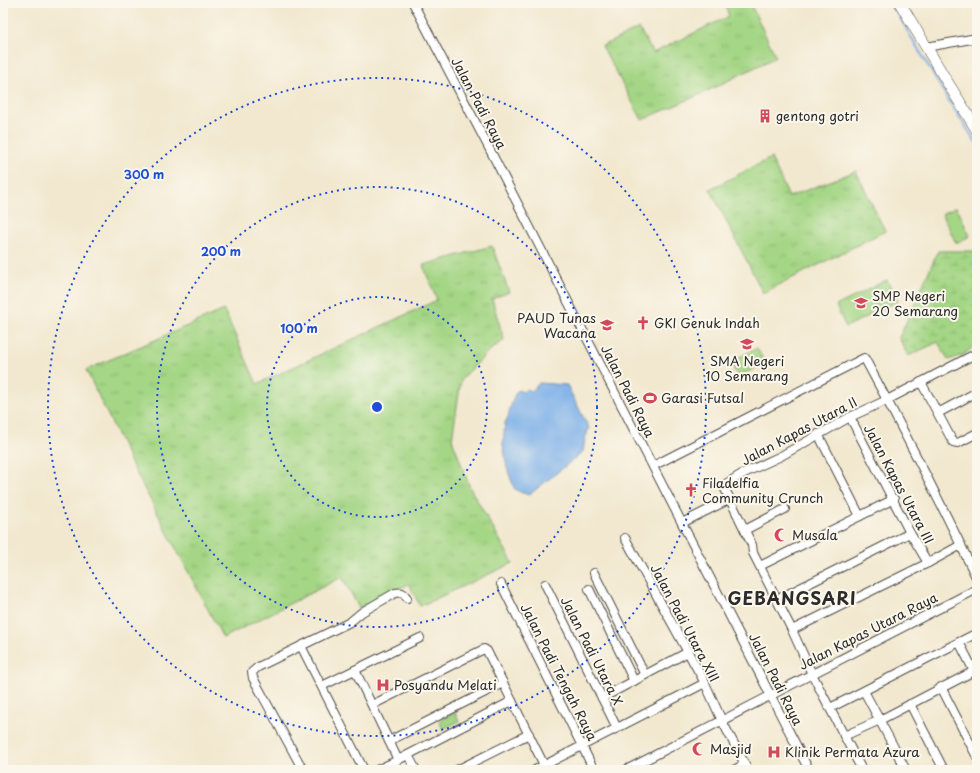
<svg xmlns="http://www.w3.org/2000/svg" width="980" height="773" font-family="'Playpen Sans',sans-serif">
	<defs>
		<pattern id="grass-tufts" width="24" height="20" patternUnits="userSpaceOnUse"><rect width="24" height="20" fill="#a4d685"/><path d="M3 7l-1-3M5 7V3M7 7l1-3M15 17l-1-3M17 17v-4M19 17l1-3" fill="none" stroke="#8db873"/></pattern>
		<pattern id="wetland-marsh" width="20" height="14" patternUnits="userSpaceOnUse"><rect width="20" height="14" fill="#a4d685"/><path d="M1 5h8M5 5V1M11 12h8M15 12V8" fill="none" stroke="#8db873"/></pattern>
	</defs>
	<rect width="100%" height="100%" fill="#fbf7ec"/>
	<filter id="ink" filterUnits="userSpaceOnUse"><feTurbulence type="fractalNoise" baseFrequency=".025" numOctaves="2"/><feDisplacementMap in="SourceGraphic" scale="8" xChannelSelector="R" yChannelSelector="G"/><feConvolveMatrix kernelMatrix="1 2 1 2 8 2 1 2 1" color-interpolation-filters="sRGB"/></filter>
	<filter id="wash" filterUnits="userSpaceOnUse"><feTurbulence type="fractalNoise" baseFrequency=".012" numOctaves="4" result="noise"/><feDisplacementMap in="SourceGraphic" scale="16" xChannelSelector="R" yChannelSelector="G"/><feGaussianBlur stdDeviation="0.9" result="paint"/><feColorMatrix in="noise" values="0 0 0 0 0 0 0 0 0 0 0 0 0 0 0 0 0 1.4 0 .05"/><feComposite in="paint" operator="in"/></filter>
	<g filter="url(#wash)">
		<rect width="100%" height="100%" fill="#f2e8cf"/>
		<g fill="url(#grass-tufts)" stroke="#688058">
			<polygon points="724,3 750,3 776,57 699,95 642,120 602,46 639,28 653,53 729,16"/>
			<polygon points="771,158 789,197 856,171 885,231 763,293 710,189"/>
			<polygon points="492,246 509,292 492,299 504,340 489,351 461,380 452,439 470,488 513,563 420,606 409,584 359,608 342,577 223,638 134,469 86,370 224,310 257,384 437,300 423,265"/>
		</g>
		<polygon fill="url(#wetland-marsh)" stroke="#688058" points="938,251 977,251 977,343 964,355 948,360 938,342 908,356 899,338"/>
		<g fill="#a4d685" stroke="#688058">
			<polygon points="956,207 970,236 956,243 942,214"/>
			<polygon points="887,280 898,301 846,327 836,306"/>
			<polygon points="757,348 765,363 738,377 730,362"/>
			<polygon points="455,712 459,721 443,729 439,721"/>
		</g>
		<polygon fill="#7aafe8" stroke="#526d8a" points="539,383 567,385 589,428 585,439 583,452 529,495 520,492 514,488 507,468 503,445 505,423 508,417 510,408 515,394 518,390 523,392 527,389 532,391"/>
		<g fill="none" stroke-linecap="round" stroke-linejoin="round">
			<polyline stroke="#7aafe8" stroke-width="2" points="891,3 946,96 977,144"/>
		</g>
	</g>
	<g filter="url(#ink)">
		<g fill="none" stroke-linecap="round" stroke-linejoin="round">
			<g stroke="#494744" stroke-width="10">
				<g id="street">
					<polyline points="413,3 490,150 809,770"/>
					<polyline points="926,47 977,38"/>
					<polyline points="921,382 953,442 958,443 977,433"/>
					<polyline points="938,413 977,392"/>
					<polyline points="850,417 910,533 928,563"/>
					<polyline points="818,434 860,516"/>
					<path d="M653,466L864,358L865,359C904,431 942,505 977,579"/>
					<polyline points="682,523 730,499"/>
					<polyline points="745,530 785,509"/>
					<polyline points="625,538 705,683 722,721 748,770"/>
					<polyline points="760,566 894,499"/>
					<polyline points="594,573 645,675"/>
					<polyline points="501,584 594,770"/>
					<polyline points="545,584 617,728"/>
					<polyline points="589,589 634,681"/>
					<polyline points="776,600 910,533"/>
					<polyline points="792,630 928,563 961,545"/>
					<polyline points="959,642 977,677"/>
					<polyline points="301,646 364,770"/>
					<polyline points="355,670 398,760"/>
					<polyline points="322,686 420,638"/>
					<polyline points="941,687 977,757"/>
					<polyline points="864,691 906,770"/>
					<polyline points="602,698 688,652"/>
					<polyline points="910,704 944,770"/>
					<polyline points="372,705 484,649 487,651 544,765"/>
					<polyline points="830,708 977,633"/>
					<polyline points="844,736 880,720 974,671"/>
					<polyline points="389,741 503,683"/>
					<polyline points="408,755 416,770"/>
					<path d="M303,770L253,678L252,672L258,667L350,622L362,612L395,593C402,592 403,592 407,598"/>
					<polyline points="377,770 398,760 512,701"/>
					<polyline points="457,770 529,734"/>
					<polyline points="535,770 705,683"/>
					<polyline points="626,770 977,589"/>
					<polyline points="734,770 745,764"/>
					<polyline points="862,770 812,674 792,630 753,553 752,545 724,487 724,485 742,474 781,456 850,417 887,400 977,353"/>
				</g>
			</g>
			<g stroke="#494744" stroke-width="12">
				<polyline id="secondary" points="900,3 946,80 977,130"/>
			</g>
			<use href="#street" stroke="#fff" stroke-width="8"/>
			<use href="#secondary" stroke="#fff" stroke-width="11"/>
		</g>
	</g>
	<g fill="none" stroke="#1d4ed8" stroke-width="2" stroke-dasharray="2 4">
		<circle cx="377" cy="407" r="110"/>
		<circle cx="377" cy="407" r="220"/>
		<circle cx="377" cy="407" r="329"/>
	</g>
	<defs>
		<g id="building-bare" transform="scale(1.08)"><path d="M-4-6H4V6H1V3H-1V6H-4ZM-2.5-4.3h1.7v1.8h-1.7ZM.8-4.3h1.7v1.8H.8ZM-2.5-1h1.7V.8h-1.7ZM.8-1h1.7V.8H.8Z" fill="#d1495b" stroke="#fbf7ec" stroke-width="2.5" paint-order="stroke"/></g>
		<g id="school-bare" transform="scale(1.08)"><path d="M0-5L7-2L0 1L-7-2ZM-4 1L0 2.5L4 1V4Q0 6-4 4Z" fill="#d1495b" stroke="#fbf7ec" stroke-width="2.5" paint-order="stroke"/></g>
		<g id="church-bare" transform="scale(1.08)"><path d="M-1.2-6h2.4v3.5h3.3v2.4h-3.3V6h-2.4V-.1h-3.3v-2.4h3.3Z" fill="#d1495b" stroke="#fbf7ec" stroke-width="2.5" paint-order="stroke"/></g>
		<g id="stadium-bare" transform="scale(1.08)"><path d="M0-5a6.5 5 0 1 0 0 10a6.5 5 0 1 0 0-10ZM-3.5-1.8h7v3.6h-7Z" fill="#d1495b" stroke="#fbf7ec" stroke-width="2.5" paint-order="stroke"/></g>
		<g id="mosque-bare" transform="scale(1.08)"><path d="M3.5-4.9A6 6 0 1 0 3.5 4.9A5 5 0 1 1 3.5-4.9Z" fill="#d1495b" stroke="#fbf7ec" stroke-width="2.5" paint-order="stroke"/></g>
		<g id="hospital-bare" transform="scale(1.08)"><path d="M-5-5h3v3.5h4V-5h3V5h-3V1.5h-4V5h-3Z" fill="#d1495b" stroke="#fbf7ec" stroke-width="2.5" paint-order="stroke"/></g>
	</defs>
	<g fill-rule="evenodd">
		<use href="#building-bare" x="765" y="116"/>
		<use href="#school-bare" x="861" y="303"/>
		<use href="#church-bare" x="643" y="323"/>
		<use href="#school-bare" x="607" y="325"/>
		<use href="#school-bare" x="747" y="344"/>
		<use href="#stadium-bare" x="650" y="398"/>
		<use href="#church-bare" x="691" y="490"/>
		<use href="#mosque-bare" x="781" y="535"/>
		<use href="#hospital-bare" x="383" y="685"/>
		<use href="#mosque-bare" x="699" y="749"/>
		<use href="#hospital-bare" x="774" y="752"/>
	</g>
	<g text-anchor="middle" stroke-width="4" stroke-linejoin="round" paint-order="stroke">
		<g font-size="13" fill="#2b2b2b" stroke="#fbf7ec">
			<text transform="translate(479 103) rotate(62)" y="5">Jalan Padi Raya</text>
			<text transform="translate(628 391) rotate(63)" y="5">Jalan Padi Raya</text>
			<text transform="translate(799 431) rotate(-28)" y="5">Jalan Kapas Utara II</text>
			<text transform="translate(899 484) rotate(62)" y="5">Jalan Kapas Utara III</text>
			<text transform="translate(685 623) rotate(62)" y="5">Jalan Padi Utara XIII</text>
			<text transform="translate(868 631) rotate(-27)" y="5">Jalan Kapas Utara Raya</text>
			<text transform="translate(592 651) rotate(63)" y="5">Jalan Padi Utara X</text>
			<text transform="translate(559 672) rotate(63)" y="5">Jalan Padi Tengah Raya</text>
			<text transform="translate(776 679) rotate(63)" y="5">Jalan Padi Raya</text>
		</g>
		<g font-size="13" fill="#2b2b2b" stroke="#fbf7ec" text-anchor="start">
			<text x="776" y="121">gentong gotri</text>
			<text x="872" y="301">SMP Negeri<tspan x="872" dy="15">20 Semarang</tspan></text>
			<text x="596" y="323" text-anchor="end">PAUD Tunas<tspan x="596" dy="15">Wacana</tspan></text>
			<text x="654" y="328">GKI Genuk Indah</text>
			<text x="747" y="366" text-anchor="middle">SMA Negeri<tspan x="747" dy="15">10 Semarang</tspan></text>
			<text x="661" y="403">Garasi Futsal</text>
			<text x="702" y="488">Filadelfia<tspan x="702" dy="15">Community Crunch</tspan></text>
			<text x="792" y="540">Musala</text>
			<text x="394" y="690">Posyandu Melati</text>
			<text x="710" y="754">Masjid</text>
			<text x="785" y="757">Klinik Permata Azura</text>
		</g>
		<g font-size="17" font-weight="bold" letter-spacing="1" fill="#2b2b2b" stroke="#fbf7ec">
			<text x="792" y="605">GEBANGSARI</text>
		</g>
	</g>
	<circle cx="377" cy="407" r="6" fill="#1d4ed8" stroke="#fbf7ec" stroke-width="2"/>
	<g font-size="12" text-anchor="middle" font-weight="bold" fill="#1d4ed8" stroke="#fbf7ec" stroke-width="4" stroke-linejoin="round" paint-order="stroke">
		<text x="144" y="179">300 m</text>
		<text x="221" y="256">200 m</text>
		<text x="299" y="333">100 m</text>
	</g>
	<rect width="980" height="773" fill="none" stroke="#fbf7ec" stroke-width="16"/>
</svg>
